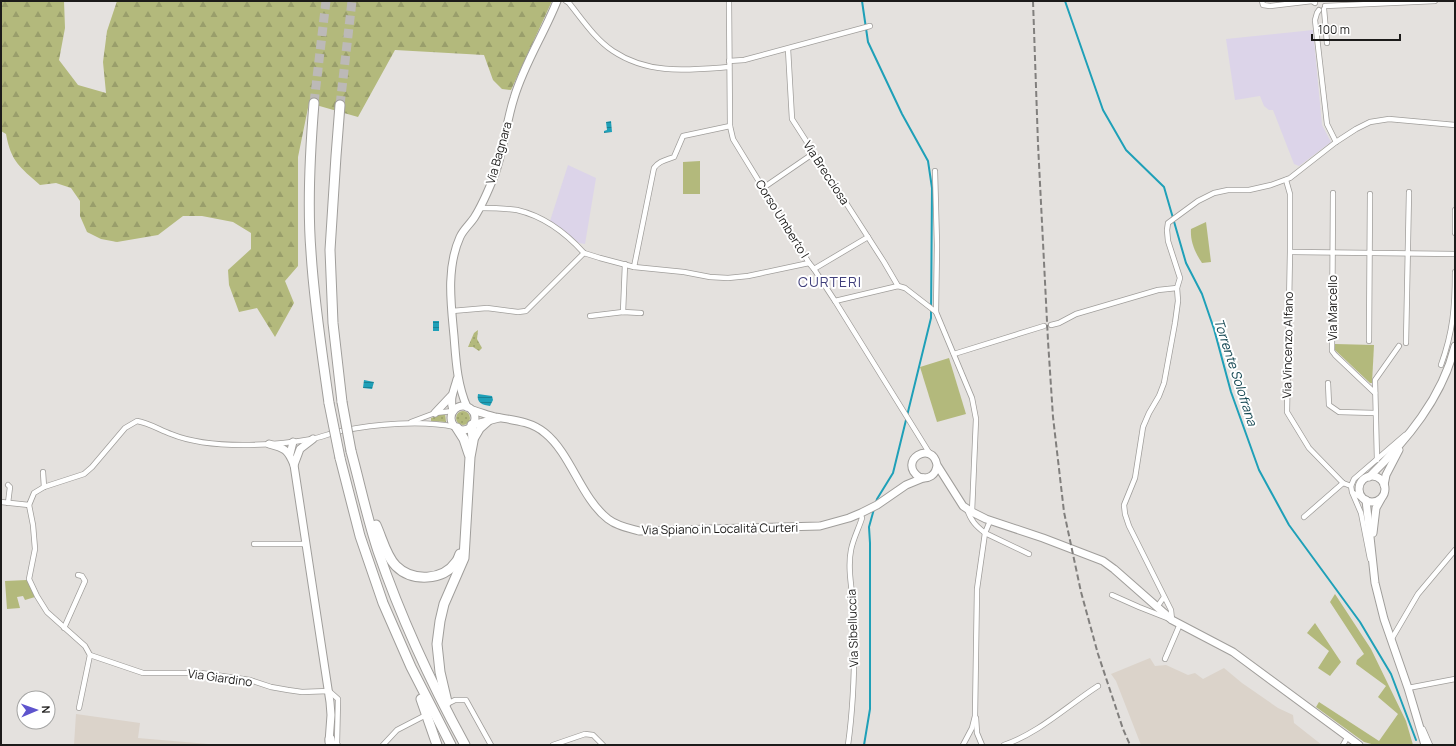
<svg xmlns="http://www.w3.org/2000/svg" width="1456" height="746" font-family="Manrope,sans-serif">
	<defs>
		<pattern id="grass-dots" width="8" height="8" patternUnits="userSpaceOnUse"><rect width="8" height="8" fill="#b3b97c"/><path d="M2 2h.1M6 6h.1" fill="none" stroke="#999e6b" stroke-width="1.8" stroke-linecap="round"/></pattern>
		<pattern id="forest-firs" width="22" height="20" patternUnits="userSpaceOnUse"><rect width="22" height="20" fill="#b3b97c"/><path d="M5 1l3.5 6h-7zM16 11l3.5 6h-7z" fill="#999e6b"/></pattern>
		<pattern id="water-rules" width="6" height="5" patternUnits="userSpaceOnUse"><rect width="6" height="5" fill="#1ea0b8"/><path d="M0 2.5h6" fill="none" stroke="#1a8295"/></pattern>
	</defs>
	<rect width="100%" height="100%" fill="#e4e1de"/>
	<g fill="#dbd3ca">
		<polygon points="1150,658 1155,666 1166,665 1188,675 1195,673 1203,679 1224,668 1242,683 1278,708 1293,715 1294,723 1322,745 1141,745 1116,681 1111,674"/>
		<polygon points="76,714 140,723 138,738 220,745 74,745"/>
	</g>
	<g fill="#dcd4e9">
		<polygon points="1313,30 1322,125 1331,142 1299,166 1294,164 1273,110 1269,110 1264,106 1260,96 1235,100 1226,39"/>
		<polygon points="568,165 596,178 585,244 579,243 550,221"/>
	</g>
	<g fill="url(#grass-dots)">
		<polygon points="478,330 477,339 482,348 479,351 473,347 468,347 474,333"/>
		<circle cx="463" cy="418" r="7"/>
		<polygon points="445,413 446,422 431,421 431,418"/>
	</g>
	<path fill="url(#forest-firs)" d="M1,1H64L65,28L59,60L78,85L106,93L103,62L107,31L117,1H552L511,90L502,89L493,80L484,55L395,50L358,117L309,103L298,157V266L285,281L294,303L275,337L257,308L239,312L229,285L228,270L251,249V233L233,222L202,216H183L158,235L117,242L101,239L87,232L80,216V201L71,188L56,183L40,185C20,167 11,162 6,134L1,131Z"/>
	<g fill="#b3b97c">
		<polygon points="700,161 700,194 683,194 683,162"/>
		<path d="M1206,222L1211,262L1202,263C1195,253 1190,241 1191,229Z"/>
		<polygon points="1335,344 1374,345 1372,383 1370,383 1335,350"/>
		<polygon points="949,358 966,414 937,422 920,367"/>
		<polygon points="27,580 35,597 25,600 23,596 17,597 20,608 7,609 5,581"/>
		<polygon points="1335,594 1371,649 1406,721 1413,745 1375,745 1364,742 1316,707 1319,702 1379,741 1398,714 1378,697 1386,686 1356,664 1357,660 1364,654 1330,602"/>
		<polygon points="1315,623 1341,662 1330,676 1318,668 1329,651 1307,633"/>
	</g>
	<g fill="url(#water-rules)">
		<polygon points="611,121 612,132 604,133 604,131 607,130 606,122"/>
		<rect x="433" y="321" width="6" height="10"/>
		<polygon points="364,380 374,382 372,389 363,388"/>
		<path d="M478,394L492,396L493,400L490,406C483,405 476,403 478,394Z"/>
	</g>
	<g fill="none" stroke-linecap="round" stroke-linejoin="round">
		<g stroke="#1ea0b8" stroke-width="2">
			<polyline points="862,1 868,42 902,114 928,161 932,188 931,318 893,473 877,499 876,503"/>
			<polyline points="1065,1 1103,110 1126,150 1164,187 1186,263 1202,294 1214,329 1231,392 1259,470 1289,525 1360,622 1391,674 1416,740"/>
			<polyline points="864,745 870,709 870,543 869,527 874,509"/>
		</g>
		<g stroke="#bcb9b7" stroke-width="9" stroke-dasharray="9 4.5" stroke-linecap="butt">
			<polyline points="314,103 326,1"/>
			<polyline points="340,105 352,1"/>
		</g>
		<g stroke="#a09e9b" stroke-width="6">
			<g id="street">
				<path d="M566,1L569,3C582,19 595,39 613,51C649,75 688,70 729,67"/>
				<polyline points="729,1 730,126 733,139 809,263 814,269 835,301 930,454"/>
				<polyline points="1262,1 1263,5 1270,6 1312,1 1315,3"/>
				<polyline points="1325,6 1435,1"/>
				<polyline points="1324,9 1327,43"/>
				<polyline points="1319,10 1317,13 1315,20 1327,124 1336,142"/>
				<polyline points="788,49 792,119 884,262 898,286"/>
				<polyline points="729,61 744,60 870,26"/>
				<polyline points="935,171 937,245 936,312"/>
				<polyline points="1286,180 1290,194 1290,252 1287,412 1309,448 1343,483 1351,486"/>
				<polyline points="763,188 814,153"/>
				<polyline points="1333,193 1332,351 1335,355 1375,393"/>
				<path d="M479,208C492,208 504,208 517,210C543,216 566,233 584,253"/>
				<polyline points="1455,210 1455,233"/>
				<polyline points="1293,252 1455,254"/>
				<path d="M634,267L654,168C659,161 666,160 674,157L683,136L730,126"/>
				<polyline points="814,269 868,237"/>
				<polyline points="835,301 898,286 905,288 936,312 972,398 976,419 972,512"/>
				<polyline points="452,311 487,308 518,312 526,311 584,253 600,258 634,267 684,272 710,277 728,278 748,276 809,263"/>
				<polyline points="623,312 625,264"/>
				<polyline points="590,316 623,312 641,313"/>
				<polyline points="1051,325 1059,323 1076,314 1158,290 1177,288"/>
				<polyline points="1369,341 1370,194"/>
				<polyline points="1406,343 1409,192"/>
				<polyline points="954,354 1044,326"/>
				<path d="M1441,365C1453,332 1455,307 1455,272"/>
				<polyline points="1328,383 1329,405 1339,412 1375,413"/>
				<polyline points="411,422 435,413 453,411"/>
				<polyline points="1377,460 1375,380 1399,346"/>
				<polyline points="43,472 44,487"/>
				<polyline points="8,485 10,487 8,503"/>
				<polyline points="1353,493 1364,499"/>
				<path d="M1,502L29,505L34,493L44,487L84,474L92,467L125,428L137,421C149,423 160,430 171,434C193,443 219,445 243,445C265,445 290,443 312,439C322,437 331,433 341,431C375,424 422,420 455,427"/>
				<polyline points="29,505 33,525 35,549 29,579 37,596 47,612 85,646 90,655 79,708"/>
				<path d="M967,509C971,521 976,526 985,533L1029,554"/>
				<polyline points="1304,517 1343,483"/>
				<polyline points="254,544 306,544"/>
				<polyline points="1370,559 1361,513 1352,492 1351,486 1354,479 1405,435"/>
				<polyline points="1112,595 1139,607 1172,620 1171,610 1129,526 1125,514 1124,505 1135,478 1143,427 1149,413 1159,396 1164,383 1175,323 1178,301 1177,288 1180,278 1168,241 1167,230 1168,223 1198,201 1214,193 1228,190 1249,190 1271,185 1290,178 1336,142 1356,129 1370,122 1389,119 1455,125"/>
				<polyline points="1157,607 1164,597"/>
				<polyline points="64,628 85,581 82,576 78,575"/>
				<polyline points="1391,640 1418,594 1455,550"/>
				<polyline points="90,655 143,673 201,673 250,680 271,687 288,690 302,692 329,691 338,699 337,744 338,745"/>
				<polyline points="1165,659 1180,624"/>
				<polyline points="1408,688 1455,679"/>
				<polyline points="451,702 455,700 466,700 491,745"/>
				<polyline points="976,718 977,733 982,745"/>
				<polyline points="1423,729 1430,745"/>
				<polyline points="383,745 397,730 424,716"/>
				<polyline points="553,745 585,734 593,735 603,745"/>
				<path d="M848,745C854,702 855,658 854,614C853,593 847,570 851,550C853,539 859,528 862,518L860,513"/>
				<polyline points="963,745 972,728 975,716 977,589 985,533 990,521"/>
				<path d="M1004,745C1039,733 1067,706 1098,686"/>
				<polyline points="1343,745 1348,736"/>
			</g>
		</g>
		<g stroke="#a09e9b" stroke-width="9">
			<g id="secondary">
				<circle cx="463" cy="418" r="12"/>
				<path d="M467,407C457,384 456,361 454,336C451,304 446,268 460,237C463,230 470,224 474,218C483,204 489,189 495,174C504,149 506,123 514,98C524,64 544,34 557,1"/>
				<path d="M472,410C480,412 487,415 495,417C512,420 531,421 545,433C571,454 581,498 608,519C617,526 628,528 639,531L820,526L849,518L861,513L877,505L906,485L923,478"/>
				<path d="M453,411C449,399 454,391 457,379"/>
				<polyline points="435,413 451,396"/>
				<polyline points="472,425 499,418"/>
				<polyline points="473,441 480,429 489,421"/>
				<path d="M269,444C285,448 288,450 294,465L330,702L331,715L329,742"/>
				<polyline points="290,454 293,442"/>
				<polyline points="294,465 300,449 313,439"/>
				<path d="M937,465C936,475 929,480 919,477C897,461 932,439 937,465L963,506L972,512L986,519L1043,538L1103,561L1114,569L1172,620L1233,652L1359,745"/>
				<circle cx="1372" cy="489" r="13"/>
				<path d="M1369,477C1407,440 1442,398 1455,346"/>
				<polyline points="1384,485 1386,475 1399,450"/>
				<polyline points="1366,500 1375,583 1384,619 1408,688 1425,745"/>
				<polyline points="1373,533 1376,508 1381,499"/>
			</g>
		</g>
		<g stroke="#a09e9b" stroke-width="11">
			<g id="highway">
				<path d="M314,103C310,152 307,202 311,252C314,302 322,353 329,403"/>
				<polyline points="340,105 336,156 330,250 333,323 342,402"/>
				<polyline points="457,428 464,439 469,454"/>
				<path d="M351,451C360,484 367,518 378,551C401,618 431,683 465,745"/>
				<polyline points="340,458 360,536 383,603 411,667 451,745"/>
				<path d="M376,525C382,538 386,556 396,566C412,582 443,581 456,562C458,560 459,556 460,554"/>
				<polyline points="421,699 437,745"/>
				<polyline points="447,702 440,672 437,644 440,621 444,604 464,558 470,457 473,441 472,425"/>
				<polyline points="330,739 331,745"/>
			</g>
		</g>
		<use href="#street" stroke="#fff" stroke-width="4.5"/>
		<use href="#secondary" stroke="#fff" stroke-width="7"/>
		<use href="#highway" stroke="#fff" stroke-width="9"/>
		<polyline stroke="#817f7d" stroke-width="2" stroke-dasharray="6 3" stroke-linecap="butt" points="1033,1 1038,144 1048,341 1053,417 1064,512 1081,592 1098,654 1123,729 1130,745"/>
		<g stroke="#a09e9b" stroke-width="11" stroke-linecap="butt">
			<g id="highway-bridge">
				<polyline points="342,402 351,451"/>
				<polyline points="329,403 340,458"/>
			</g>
		</g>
		<use href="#highway-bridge" stroke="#fff" stroke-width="9"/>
	</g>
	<g text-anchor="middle" stroke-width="4" stroke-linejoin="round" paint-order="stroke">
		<g font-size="12" fill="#1c1b1a" stroke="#fff">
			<text transform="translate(499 153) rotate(-74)" y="4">Via Bagnara</text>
			<text transform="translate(826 173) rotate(57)" y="4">Via Brecciosa</text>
			<text transform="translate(782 219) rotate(58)" y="4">Corso Umberto I</text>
			<text transform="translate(1333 308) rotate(-90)" y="4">Via Marcello</text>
			<text transform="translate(1288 345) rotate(-89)" y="4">Via Vincenzo Alfano</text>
			<text transform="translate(720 529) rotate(-1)" y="4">Via Spiano in Località Curteri</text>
			<text transform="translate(853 628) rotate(-92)" y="4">Via Sibelluccia</text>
			<text transform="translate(220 678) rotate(8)" y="4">Via Giardino</text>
		</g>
		<g font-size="13" font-style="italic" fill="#144752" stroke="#fff">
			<text transform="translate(1236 372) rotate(72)" y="5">Torrente Solofrana</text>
		</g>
		<g font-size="14" letter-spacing="1" fill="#403f7b" stroke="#fff">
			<text x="830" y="287">CURTERI</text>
		</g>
	</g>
	<rect width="1456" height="746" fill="none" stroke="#1c1b1a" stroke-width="4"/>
	<g transform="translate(36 710) rotate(88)"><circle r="19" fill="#ffffff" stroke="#a4a4a3"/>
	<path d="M0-3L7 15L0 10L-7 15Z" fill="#5e54cd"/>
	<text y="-6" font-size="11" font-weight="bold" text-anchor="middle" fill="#1c1b1a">N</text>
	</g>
	<path d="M1312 34v6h88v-6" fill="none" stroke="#1c1b1a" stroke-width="2"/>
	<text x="1318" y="34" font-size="12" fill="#1c1b1a" stroke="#ffffff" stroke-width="3" paint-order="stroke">100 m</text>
</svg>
